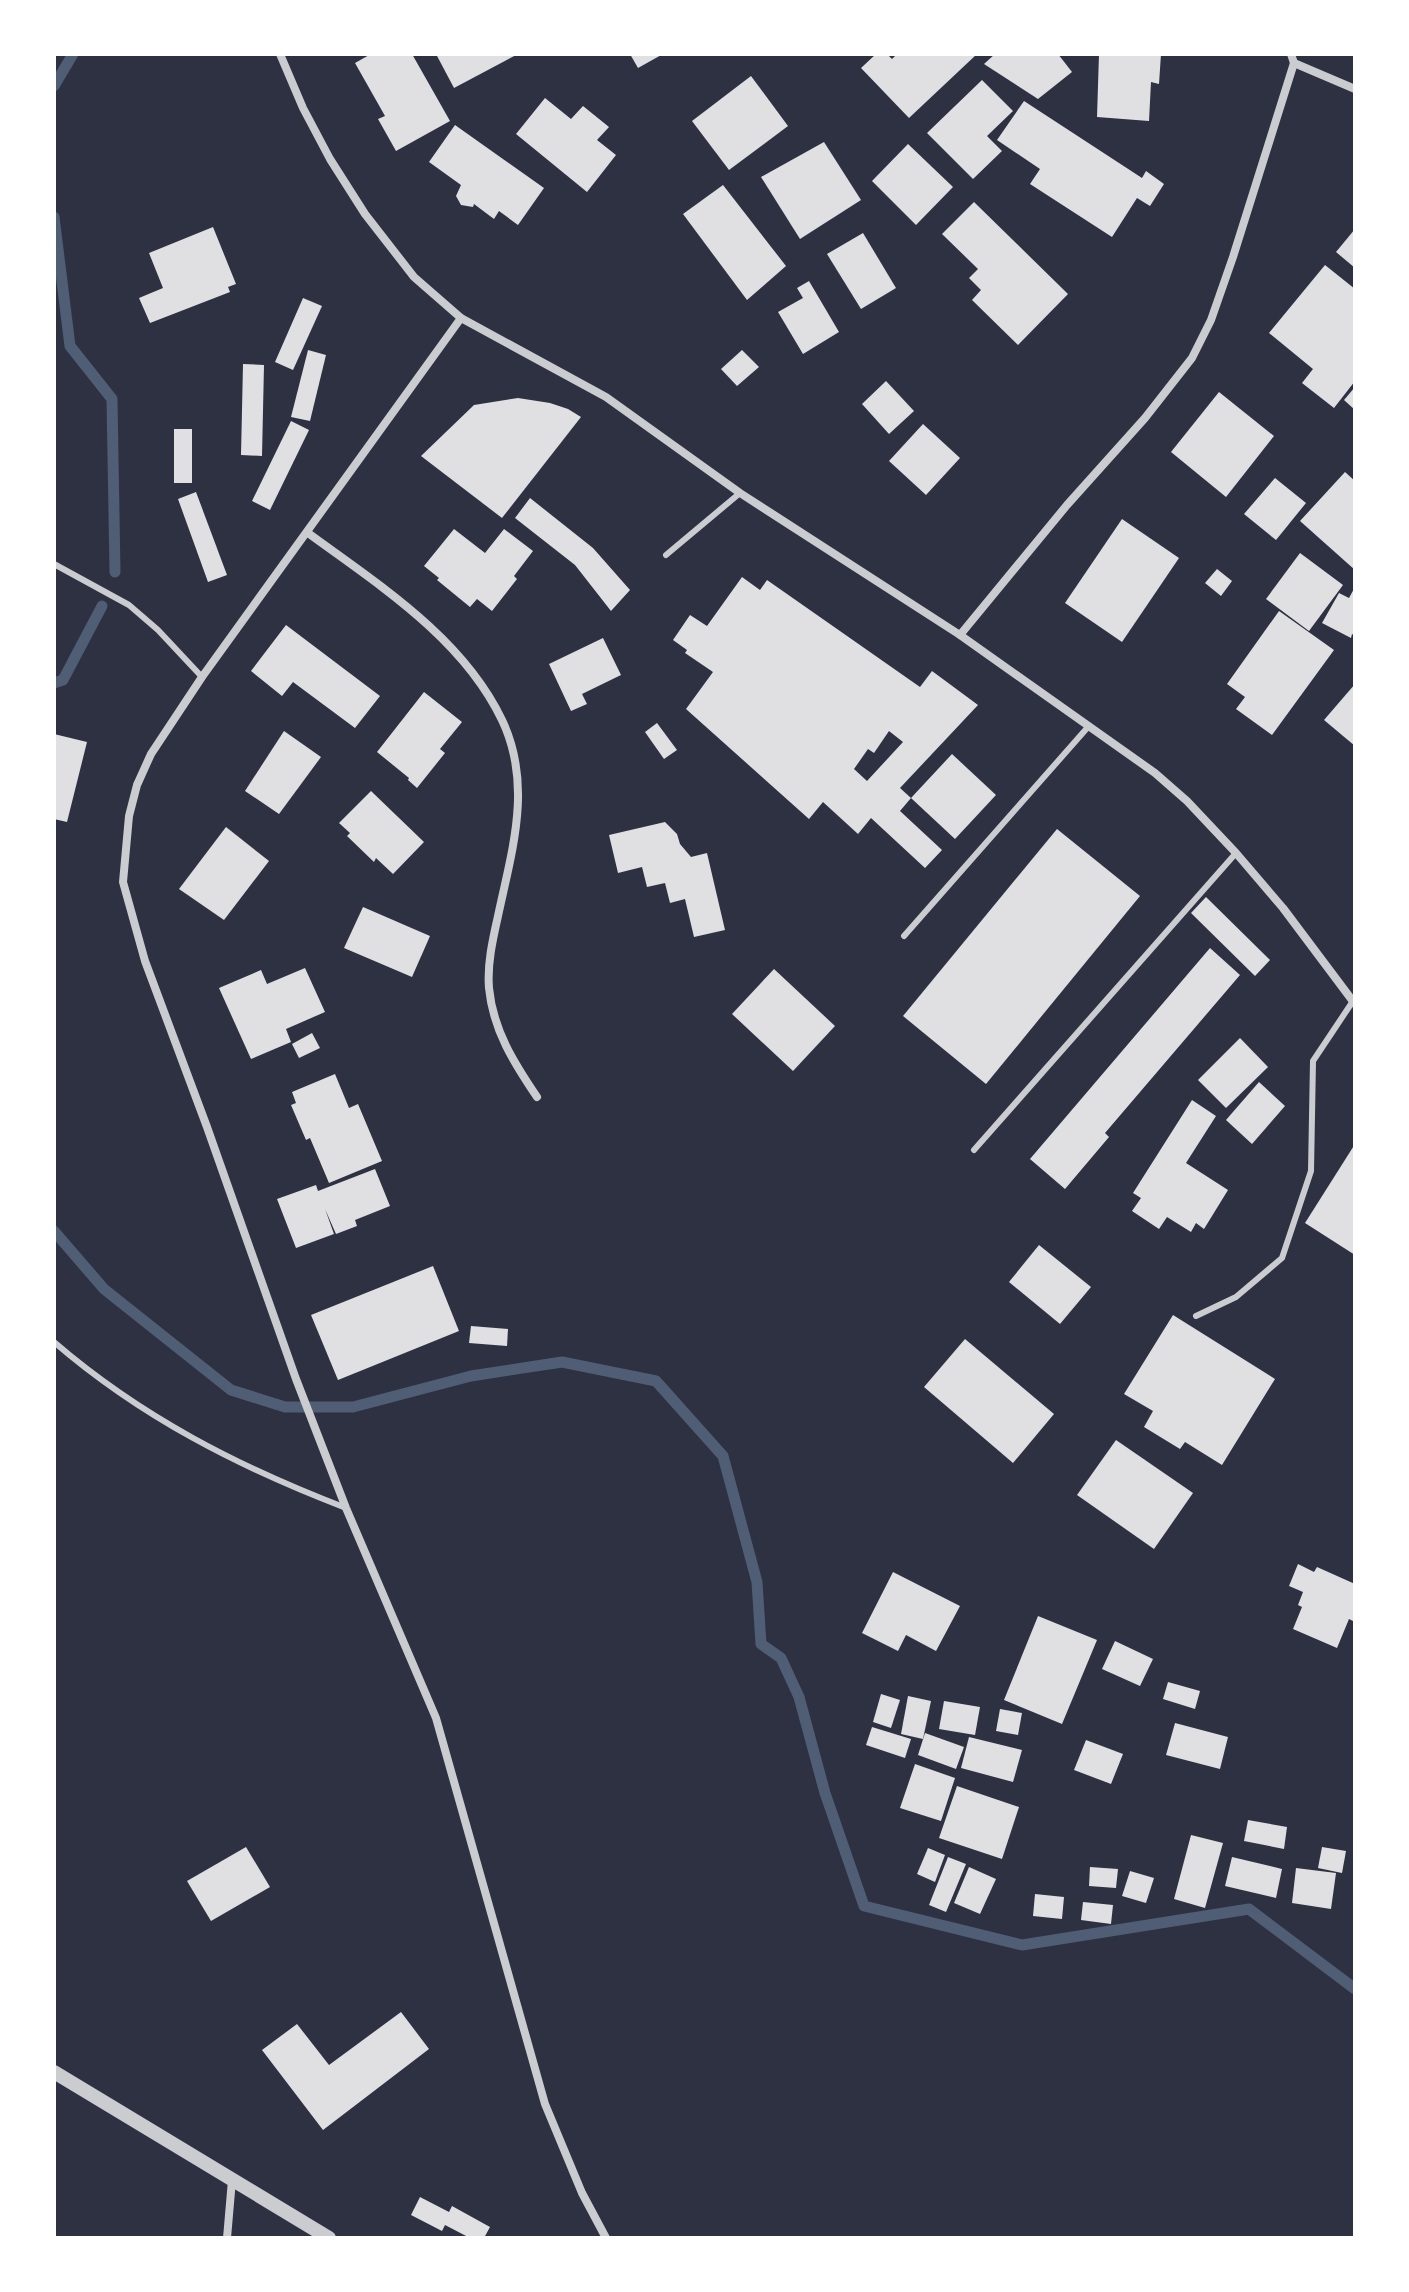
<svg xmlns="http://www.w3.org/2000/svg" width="1409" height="2292" font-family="Rubik,sans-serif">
	<rect width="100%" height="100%" fill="#2d3142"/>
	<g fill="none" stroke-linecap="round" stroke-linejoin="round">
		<g stroke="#4f5d75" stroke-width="11">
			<polyline points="54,86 73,54"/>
			<polyline points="54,217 70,346 112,399 115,572"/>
			<polyline points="54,683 63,680 102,606"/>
			<polyline points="54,1231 104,1289 231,1390 285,1407 353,1407 471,1376 562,1362 656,1381 723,1456 757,1582 761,1644 781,1658 799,1697 825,1793 864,1906 1022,1945 1249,1909 1355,1989"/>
		</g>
	</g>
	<g fill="#e0e0e3" fill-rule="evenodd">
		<polygon points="371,54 412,54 450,121 396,151 378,119 385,116 355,63"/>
		<polygon points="436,54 518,54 454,88"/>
		<polygon points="630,54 663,54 638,68"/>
		<polygon points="876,54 887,54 892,59 897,54 977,54 909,118 861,68"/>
		<polygon points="995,54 1058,54 1072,72 1038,99 984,64"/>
		<polygon points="1099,54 1161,54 1159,84 1151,82 1149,121 1097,117"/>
		<polygon points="751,76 788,126 729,170 692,121"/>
		<polygon points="982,80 1013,111 987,136 1002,151 973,179 927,133"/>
		<polygon points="545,98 571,119 583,106 609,127 597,140 616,155 587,192 516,134"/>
		<polygon points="1024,101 1142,178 1146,171 1164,184 1150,206 1137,198 1112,237 1030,184 1040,169 997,140"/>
		<polygon points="455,125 544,188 518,225 499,211 494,219 474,204 473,207 461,205 456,196 461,185 429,162"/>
		<polygon points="824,142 861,200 800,239 761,177"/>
		<polygon points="908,144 953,187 916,225 872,181"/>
		<polygon points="723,185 786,266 747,300 683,214"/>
		<polygon points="974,202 1068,294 1018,345 972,300 981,290 969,278 978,269 942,234"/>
		<polygon points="213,227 236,284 228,287 230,292 150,323 139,298 163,288 149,253"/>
		<polygon points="1355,229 1355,268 1336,252"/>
		<polygon points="863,233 896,288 861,309 827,254"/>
		<polygon points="1325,265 1355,289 1355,381 1334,408 1302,383 1313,369 1269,333"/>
		<polygon points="809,281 839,332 803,354 778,312 803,298 797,288"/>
		<polygon points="303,298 322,306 293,370 275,362"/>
		<polygon points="308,350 326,355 310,421 291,417"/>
		<polygon points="742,350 759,367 737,386 721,369"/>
		<polygon points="243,364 264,365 262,456 241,455"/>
		<polygon points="886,381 914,411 889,434 862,404"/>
		<polygon points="1355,387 1355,410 1344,400"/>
		<polygon points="1219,392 1274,436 1226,497 1171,452"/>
		<polygon points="518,398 550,403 568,409 581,417 502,518 421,456 474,405"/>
		<polygon points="291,421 309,430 270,510 252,501"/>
		<polygon points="923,424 960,458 926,495 889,461"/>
		<rect x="174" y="429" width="18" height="54"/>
		<polygon points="1345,472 1355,481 1355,570 1300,521"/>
		<polygon points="1275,478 1306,503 1276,540 1244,514"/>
		<polygon points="196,492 227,575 208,582 178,499"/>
		<polygon points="530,498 593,548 630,590 611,611 575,565 515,518"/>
		<polygon points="1122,519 1179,558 1122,642 1065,603"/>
		<polygon points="454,529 485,553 504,529 533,551 514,576 517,579 492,611 477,599 470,607 437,580 439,578 424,566"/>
		<polygon points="1300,553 1343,585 1309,631 1266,599"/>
		<polygon points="1217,569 1232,581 1221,596 1205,583"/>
		<path d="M742,577L760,590L767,580L920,687L932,671L978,705L900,788L911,798L900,811L942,850L925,868L871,818L858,834L823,802L809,819L686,709L713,672L685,653L687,650L673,640L690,615L707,626ZM889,731L903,742L867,781L854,769L868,749L874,753Z"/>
		<polygon points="1355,587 1355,636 1352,634 1351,638 1322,623 1339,593 1349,598"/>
		<polygon points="1279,611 1334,650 1272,735 1236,709 1245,697 1227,684"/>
		<polygon points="286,625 380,696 355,728 293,682 282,696 251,671"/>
		<polygon points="603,638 621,675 582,694 587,704 571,711 549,664"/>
		<polygon points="1355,684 1355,746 1324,720"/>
		<polygon points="424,692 462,722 440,749 445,753 417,788 408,780 409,778 377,752"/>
		<polygon points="657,723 677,750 664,759 645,732"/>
		<polygon points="284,731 321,757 279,814 245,791"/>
		<polygon points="54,734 87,742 67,822 54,819"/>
		<polygon points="952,754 996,795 955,839 911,798"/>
		<polygon points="371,791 424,842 393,874 376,858 374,862 347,836 350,833 339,823"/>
		<polygon points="665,822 677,834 680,844 691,857 707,853 725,930 694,937 685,899 670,903 665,883 647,887 642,867 618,873 609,835"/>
		<polygon points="226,827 269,861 224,920 179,889"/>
		<polygon points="1057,829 1140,896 986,1084 903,1016"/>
		<polygon points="1206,897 1270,960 1255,976 1191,913"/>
		<polygon points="363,907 430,936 412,977 344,948"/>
		<polygon points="1210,948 1240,975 1105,1133 1109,1137 1065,1189 1030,1159"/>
		<polygon points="305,968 325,1012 286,1029 291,1042 251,1059 219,988 261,970 267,984"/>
		<polygon points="774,969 835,1026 793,1071 732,1014"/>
		<polygon points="312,1033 320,1048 299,1058 292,1044"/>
		<polygon points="1240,1038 1268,1067 1226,1108 1198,1080"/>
		<polygon points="335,1074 349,1108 358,1104 382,1161 329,1183 310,1138 306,1140 291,1105 296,1103 292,1092"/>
		<polygon points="1259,1082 1285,1106 1252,1144 1226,1120"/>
		<polygon points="1192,1100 1216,1116 1186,1163 1228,1190 1204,1229 1196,1223 1191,1232 1167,1217 1159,1229 1132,1211 1141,1198 1133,1193"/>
		<polygon points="1355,1144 1355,1255 1305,1223"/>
		<polygon points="375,1169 390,1206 355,1220 357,1226 336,1234 325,1209 334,1234 296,1248 277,1199 316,1185 318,1191"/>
		<polygon points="1039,1245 1091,1287 1060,1324 1009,1282"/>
		<polygon points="433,1266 459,1331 338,1380 311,1315"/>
		<polygon points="1173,1315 1275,1379 1222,1465 1185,1442 1180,1449 1144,1427 1153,1411 1124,1394"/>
		<polygon points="471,1326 508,1329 507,1346 469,1343"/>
		<polygon points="965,1339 1054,1414 1013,1463 924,1387"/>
		<polygon points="1116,1440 1193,1493 1154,1549 1077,1495"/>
		<polygon points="1298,1564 1314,1572 1317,1567 1355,1584 1355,1622 1349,1619 1337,1648 1293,1629 1302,1607 1298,1605 1303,1592 1289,1586"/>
		<polygon points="893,1572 960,1606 936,1651 906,1635 898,1651 862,1633"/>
		<polygon points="1038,1616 1097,1640 1062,1724 1004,1700"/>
		<polygon points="1115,1641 1153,1659 1140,1686 1102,1669"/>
		<polygon points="1168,1682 1200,1691 1195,1709 1163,1699"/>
		<polygon points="881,1694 900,1700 891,1728 873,1722"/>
		<polygon points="908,1696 931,1701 923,1739 901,1734"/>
		<polygon points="944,1701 980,1707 975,1735 939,1729"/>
		<polygon points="1000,1709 1022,1713 1018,1735 996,1731"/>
		<polygon points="1175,1723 1228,1737 1220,1769 1166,1755"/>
		<polygon points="872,1727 911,1739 905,1758 866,1745"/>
		<polygon points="925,1733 964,1747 956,1769 918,1755"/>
		<polygon points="969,1737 1022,1750 1013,1782 961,1768"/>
		<polygon points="1086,1740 1123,1754 1111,1784 1074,1770"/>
		<polygon points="915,1764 955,1778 941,1821 900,1808"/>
		<polygon points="957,1786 1019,1807 1002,1859 939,1838"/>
		<polygon points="1248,1820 1287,1827 1284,1849 1244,1841"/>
		<polygon points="1191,1835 1223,1843 1205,1908 1174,1899"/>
		<polygon points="246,1847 270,1887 211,1921 187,1881"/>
		<polygon points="1322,1847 1346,1851 1342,1873 1318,1868"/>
		<polygon points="928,1848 945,1855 935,1882 917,1874"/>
		<polygon points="948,1857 966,1864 946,1912 929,1905"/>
		<polygon points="1232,1857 1282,1869 1276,1898 1225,1886"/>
		<polygon points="969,1867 996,1879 980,1914 954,1903"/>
		<polygon points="1090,1867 1118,1869 1116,1888 1089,1886"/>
		<polygon points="1296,1868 1336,1873 1331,1909 1292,1903"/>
		<polygon points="1130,1871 1154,1878 1146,1903 1122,1896"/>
		<polygon points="1035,1894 1064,1897 1062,1919 1033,1916"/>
		<polygon points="1083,1902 1113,1905 1111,1924 1081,1920"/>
		<polygon points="401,2012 429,2049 323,2130 262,2050 297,2024 329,2065"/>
		<polygon points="420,2197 449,2212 452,2206 490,2227 484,2238 470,2238 445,2225 442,2231 411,2215"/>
	</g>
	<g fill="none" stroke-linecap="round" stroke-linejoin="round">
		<g stroke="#caccd0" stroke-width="6">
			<polyline points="666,555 740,493"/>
			<polyline points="54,564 129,605 158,630 202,677"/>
			<polyline points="904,936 1088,727"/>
			<polyline points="974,1150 1236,853"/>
			<polyline points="1196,1316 1236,1297 1282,1258 1311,1171 1313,1061 1353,1001"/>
			<path d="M54,1342C141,1417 239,1467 346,1508"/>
		</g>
		<g stroke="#caccd0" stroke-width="8">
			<polyline points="280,54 303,108 330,159 365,214 414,277 461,318 606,397 740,493 960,635 1155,773 1187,801 1236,853 1283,908 1355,1004"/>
			<polyline points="1294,63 1355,89"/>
			<polyline points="461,318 202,677 151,754 137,785 129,816 123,882 145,961 207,1127 296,1379 346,1508 436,1718 545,2104 582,2193 606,2238"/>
			<path d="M308,533C379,585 463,638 502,720C533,785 512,850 498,916C493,938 487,964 489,988C493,1030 514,1063 537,1097"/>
			<polyline points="960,635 1067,505 1145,418 1192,358 1211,320 1233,257 1294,63 1291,54"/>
			<polyline points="227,2238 232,2180"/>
		</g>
		<polyline stroke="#caccd0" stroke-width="14" points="54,2072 329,2238"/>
	</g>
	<rect width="1409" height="2292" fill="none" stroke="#ffffff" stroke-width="112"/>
</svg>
